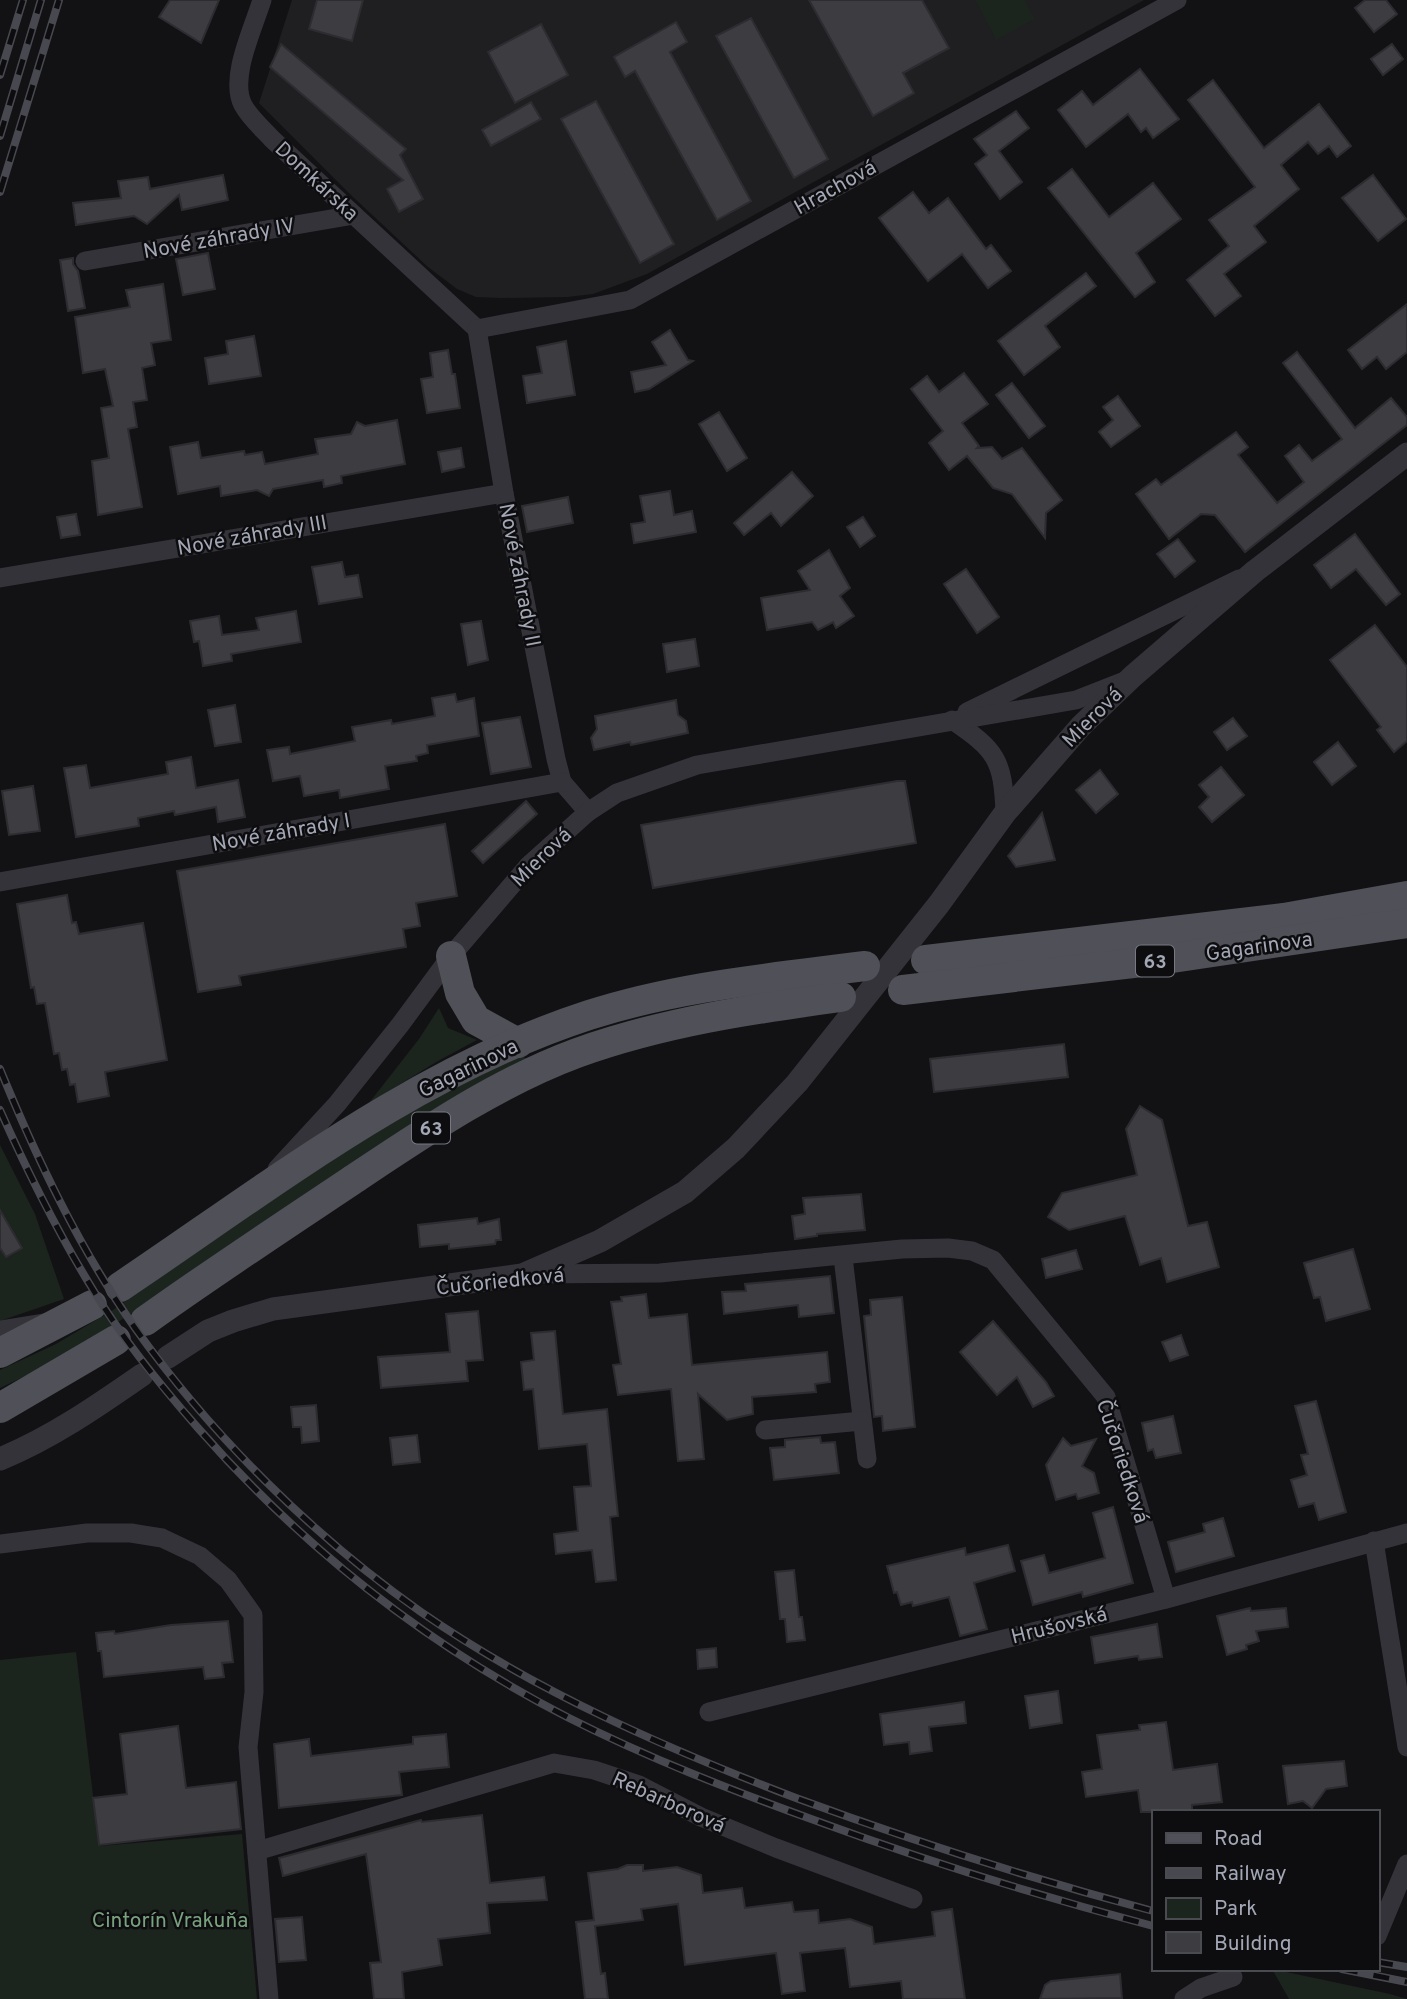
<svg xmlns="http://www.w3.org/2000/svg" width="1407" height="1999" font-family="Overpass,sans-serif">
	<rect width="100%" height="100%" fill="#121214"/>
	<polygon fill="#1f1e21" points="292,0 1144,0 647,274 593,294 567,297 501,298 476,297 457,289 428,267 353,197 259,103"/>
	<g fill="#1c241e">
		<polygon points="975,0 1025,0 1035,19 996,40"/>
		<polygon points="439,1008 448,1028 477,1040 438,1061 369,1103 419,1039"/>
		<polygon points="521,1055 528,1060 57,1361 0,1388 0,1370 56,1344 113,1310 356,1142 481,1072"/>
		<polygon points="0,1145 35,1214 64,1299 0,1321"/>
		<polygon points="76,1652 99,1846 242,1834 257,1999 0,1999 0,1660"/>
		<polygon points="1272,1969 1390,1994 1407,1999 1289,1999"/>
	</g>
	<g fill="#3c3c41" stroke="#2d2c30" stroke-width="2">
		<polygon points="170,0 219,0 201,43 159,17"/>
		<polygon points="317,0 363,0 352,41 309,29"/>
		<polygon points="809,0 922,0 949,48 903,73 914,93 873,116"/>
		<polygon points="1365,0 1386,0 1397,14 1374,32 1355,8"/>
		<polygon points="751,18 828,159 794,178 716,36"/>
		<polygon points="676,22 687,42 670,52 751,201 717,220 635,71 625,77 614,57"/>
		<polygon points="541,24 568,75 515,103 488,52"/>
		<polygon points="281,44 406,149 400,155 423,199 399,212 387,189 403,180 270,67"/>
		<polygon points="1392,44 1403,59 1383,75 1371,59"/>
		<polygon points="1140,69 1179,119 1153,138 1146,128 1141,132 1128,114 1086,147 1058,110 1082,91 1093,105"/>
		<polygon points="1213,80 1264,148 1319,104 1351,146 1337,157 1329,146 1318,154 1308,142 1281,165 1299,189 1254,226 1266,242 1224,274 1241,296 1215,316 1187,280 1229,246 1209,220 1255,187 1188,100"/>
		<polygon points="596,101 674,244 640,263 561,119"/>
		<polygon points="531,102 541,119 491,146 482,130"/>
		<polygon points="1016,111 1029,128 999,151 1022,182 1000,199 975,164 987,155 974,139"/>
		<polygon points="1072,169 1109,217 1153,183 1181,219 1136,253 1155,282 1135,297 1048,188"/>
		<polygon points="223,175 228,200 182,210 179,195 147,224 134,216 76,225 73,203 121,198 118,181 148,177 150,189"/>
		<polygon points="1373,175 1406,219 1378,241 1342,198"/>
		<polygon points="913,192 929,213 948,198 986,249 991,245 1011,271 988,288 962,254 928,281 879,218"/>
		<polygon points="208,253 215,289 183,295 176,259"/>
		<polygon points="73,258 73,264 78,271 85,308 68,311 60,260"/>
		<polygon points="1086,273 1096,286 1045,326 1060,347 1024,375 998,341"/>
		<polygon points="163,284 171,340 151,343 155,365 142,368 147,400 133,402 137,427 128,429 142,507 98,515 92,461 109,458 101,408 113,406 105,369 83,373 75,317 130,307 126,290"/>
		<polygon points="1407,304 1407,352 1386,369 1377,357 1362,369 1348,350"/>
		<polygon points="670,330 688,360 693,361 649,389 635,392 631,372 666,365 652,342"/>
		<polygon points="254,336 261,376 209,384 205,358 228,354 226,341"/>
		<polygon points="566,341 575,395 527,403 523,376 542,373 537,347"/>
		<polygon points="448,350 452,374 455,374 460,408 427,413 421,379 433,377 430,353"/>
		<polygon points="1297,352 1355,428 1391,398 1407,417 1407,425 1245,552 1215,515 1201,514 1169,539 1136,494 1156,479 1161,485 1236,432 1248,447 1238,455 1277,503 1304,482 1285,456 1299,445 1312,461 1342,439 1283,363"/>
		<polygon points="964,373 988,404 962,423 979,446 977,448 992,447 1002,459 1022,448 1062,500 1046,513 1045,538 1012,494 993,488 967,456 949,470 929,443 943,431 911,389 927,376 939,392"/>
		<polygon points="1012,383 1045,426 1029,438 996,395"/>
		<polygon points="1118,396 1140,426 1111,447 1099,432 1113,420 1103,407"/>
		<polygon points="719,412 747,458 727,471 699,424"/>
		<polygon points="397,420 405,464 341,476 342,483 324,487 323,480 273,489 269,496 257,490 221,496 220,486 178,494 170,447 198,442 201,458 244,451 245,455 262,452 265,464 318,454 315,439 351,434 357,422 365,426"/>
		<polygon points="461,448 464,467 442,472 438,452"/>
		<polygon points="792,472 813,496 781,526 771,513 744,535 734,523"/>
		<polygon points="670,491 674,515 692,511 696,532 634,543 631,524 645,522 640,496"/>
		<polygon points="568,497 573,523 527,532 522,506"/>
		<polygon points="76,514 80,535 61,538 57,517"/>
		<polygon points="863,517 875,536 860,547 847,527"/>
		<polygon points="1355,534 1400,594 1386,605 1356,569 1331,588 1314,565"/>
		<polygon points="1178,539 1195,561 1175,577 1157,554"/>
		<polygon points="829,550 850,588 840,596 854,616 836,628 833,622 818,630 812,622 767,630 761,598 810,590 798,571"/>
		<polygon points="342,562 345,577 358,575 362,597 319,604 312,567"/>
		<polygon points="966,569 999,617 977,633 944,584"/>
		<polygon points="296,611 301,642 231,654 232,661 203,666 199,641 194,642 190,621 219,616 222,635 259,630 256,618"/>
		<polygon points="481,621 488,660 468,665 461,624"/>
		<polygon points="1375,625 1407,667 1407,741 1394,752 1377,730 1381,727 1330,660"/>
		<polygon points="695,639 699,666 667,672 663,644"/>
		<polygon points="455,694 457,702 474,698 479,736 427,745 428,753 416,756 417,761 385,766 389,789 340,798 339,790 304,796 300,776 273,781 267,750 289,747 290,754 355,741 352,727 391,720 392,724 435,716 432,698"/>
		<polygon points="676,700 678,715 686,721 688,733 631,745 630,742 594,750 591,738 597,729 595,716"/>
		<polygon points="235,705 241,742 215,746 208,710"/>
		<polygon points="520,717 531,767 491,774 482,723"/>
		<polygon points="1233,718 1247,736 1227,750 1214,732"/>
		<polygon points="1338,742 1356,766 1332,785 1314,762"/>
		<polygon points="191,757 196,788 238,780 245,817 218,822 216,807 175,815 174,811 138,818 139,826 76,837 64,768 86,765 90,788 168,774 166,762"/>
		<polygon points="1221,767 1244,795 1212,822 1199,807 1209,797 1199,785"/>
		<polygon points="1100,770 1118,794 1096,813 1076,790"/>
		<polygon points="897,781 905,781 916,843 653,888 641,825"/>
		<polygon points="33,786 40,831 9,835 2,791"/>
		<polygon points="526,801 537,814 483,863 472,851"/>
		<polygon points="1042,813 1055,860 1016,867 1008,856"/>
		<polygon points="445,824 457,896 416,903 420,926 403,929 406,947 239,976 241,985 198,992 177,871"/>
		<polygon points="67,895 72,923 76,922 79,934 143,923 167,1060 105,1072 109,1096 78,1102 75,1084 70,1085 67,1069 62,1070 59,1053 54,1054 45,1003 37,1004 34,987 31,988 17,904"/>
		<polygon points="1064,1044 1068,1077 934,1092 930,1059"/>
		<polygon points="1140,1106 1162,1120 1188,1226 1207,1222 1219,1267 1167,1282 1161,1258 1140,1265 1125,1216 1069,1230 1048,1217 1062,1193 1137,1175 1126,1129"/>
		<polygon points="861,1194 865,1230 817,1234 817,1236 795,1239 792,1216 805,1214 803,1198"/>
		<polygon points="0,1210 22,1248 6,1257 0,1248"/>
		<polygon points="477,1218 478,1224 499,1219 501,1240 496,1240 495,1244 449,1249 449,1244 420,1247 418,1225"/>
		<polygon points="1353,1249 1370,1309 1326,1321 1320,1297 1314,1298 1304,1263"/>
		<polygon points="1076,1250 1082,1269 1046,1278 1042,1259"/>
		<polygon points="830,1276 834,1313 799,1317 798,1305 724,1314 722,1292 746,1291 745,1284"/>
		<polygon points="646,1294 649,1318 687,1314 692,1365 827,1352 830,1382 815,1384 816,1392 752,1397 753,1414 727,1420 698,1394 704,1459 678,1461 671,1389 618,1395 613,1365 621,1364 611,1302 622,1301 621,1297"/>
		<polygon points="902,1297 915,1427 883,1431 882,1416 874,1417 864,1316 871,1315 870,1300"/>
		<polygon points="478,1311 483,1360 466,1361 468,1381 381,1388 378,1357 450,1352 446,1314"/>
		<polygon points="993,1321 1046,1382 1054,1396 1033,1407 1017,1377 997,1395 960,1352"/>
		<polygon points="555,1331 563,1414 607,1409 618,1516 610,1517 616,1580 596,1582 592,1550 556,1554 554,1534 578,1531 574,1487 591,1486 587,1444 539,1449 533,1389 524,1390 521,1362 534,1360 531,1333"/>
		<polygon points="1181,1335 1188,1355 1170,1361 1162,1342"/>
		<polygon points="1316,1401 1346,1512 1319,1520 1314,1503 1299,1507 1291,1480 1307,1475 1301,1455 1308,1454 1295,1406"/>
		<polygon points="316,1405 319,1441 302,1443 301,1427 293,1427 291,1407"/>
		<polygon points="1173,1416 1181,1453 1156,1458 1153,1449 1148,1451 1142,1423"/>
		<polygon points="417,1435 420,1462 393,1465 390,1438"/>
		<polygon points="820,1437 821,1443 835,1442 839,1473 774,1480 770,1448 785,1447 785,1440"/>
		<polygon points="1063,1438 1071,1446 1096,1439 1082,1466 1094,1473 1099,1493 1078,1499 1076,1494 1056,1500 1046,1465"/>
		<polygon points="1113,1507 1133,1583 1083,1597 1082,1592 1033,1605 1021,1561 1044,1555 1049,1573 1105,1558 1093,1513"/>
		<polygon points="1223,1518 1234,1556 1176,1572 1168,1542 1205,1532 1203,1524"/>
		<polygon points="1008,1545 1015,1571 974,1583 987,1629 960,1636 949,1597 913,1606 912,1602 901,1605 897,1592 894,1593 887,1566 965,1548 966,1555"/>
		<polygon points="794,1570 799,1617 802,1617 805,1640 787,1642 785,1619 780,1619 775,1572"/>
		<polygon points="1250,1608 1251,1611 1286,1608 1288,1627 1256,1631 1259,1641 1246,1645 1247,1649 1227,1655 1217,1616"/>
		<polygon points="228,1621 233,1662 222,1663 224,1677 205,1679 203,1667 104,1677 101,1651 98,1651 96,1633 114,1631 115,1634 171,1625"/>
		<polygon points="1157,1624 1162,1657 1139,1660 1138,1656 1095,1663 1091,1637"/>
		<polygon points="716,1648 717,1667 698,1669 697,1650"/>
		<polygon points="1058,1691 1062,1723 1030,1728 1025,1696"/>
		<polygon points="964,1702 966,1723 929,1727 932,1751 910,1754 909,1742 884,1745 880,1714"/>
		<polygon points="1166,1722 1173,1770 1217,1764 1222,1802 1192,1805 1192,1812 1141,1812 1138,1790 1086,1797 1082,1772 1102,1769 1097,1735 1140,1730 1139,1725"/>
		<polygon points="178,1726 186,1788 236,1782 241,1829 99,1845 93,1798 127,1794 120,1734"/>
		<polygon points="446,1734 449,1767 399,1772 402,1795 279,1808 274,1744 309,1739 311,1756 413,1744 413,1737"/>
		<polygon points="1344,1761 1347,1786 1326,1789 1312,1808 1303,1801 1288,1804 1283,1766"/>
		<polygon points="482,1815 490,1883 544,1877 547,1900 487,1903 490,1933 438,1939 442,1965 402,1972 404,1999 374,1999 370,1963 381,1962 366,1854 283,1876 279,1858 421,1820 422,1822"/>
		<polygon points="627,1865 643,1865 643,1871 677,1867 701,1875 703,1893 742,1888 745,1908 792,1902 794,1912 818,1910 819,1923 850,1919 872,1927 874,1944 935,1936 932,1912 952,1909 965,1999 903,1999 901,1981 850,1987 845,1948 800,1953 805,1991 782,1994 776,1953 685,1965 678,1904 641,1909 643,1920 595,1926 601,1974 605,1973 608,1999 585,1999 576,1922 594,1920 588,1873 618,1869"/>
		<polygon points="302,1917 306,1960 279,1962 275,1919"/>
		<polygon points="1120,1974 1122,1998 1040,1999 1045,1985 1051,1981"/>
	</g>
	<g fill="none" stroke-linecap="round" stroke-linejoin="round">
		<g stroke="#333339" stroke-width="19">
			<path d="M262,0C253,29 229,78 243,105C250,118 262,128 272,139L477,329"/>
			<polyline points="85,261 354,215"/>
			<polyline points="477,329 630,300 1177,0"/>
			<polyline points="477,329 504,493 556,759 562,782 588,812"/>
			<polyline points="0,578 504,493"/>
			<polyline points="967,712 1239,579"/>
			<path d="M952,720C996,750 1003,759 1005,813"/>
			<polyline points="0,882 562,782"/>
			<polyline points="277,1169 337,1104 400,1025 451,956 529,865 588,812 617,793 697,765 1076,700 1127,680"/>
			<polyline points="843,1257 867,1459"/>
			<polyline points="531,1274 660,1273 902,1249 948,1248 972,1251 993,1260 1106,1397 1166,1599"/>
			<polyline points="0,1330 45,1323"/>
			<polyline points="765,1430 862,1421"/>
			<polyline points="1374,1541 1407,1747"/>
			<polyline points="0,1544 87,1533 131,1533 162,1538 200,1556 228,1580 253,1615 254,1692 248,1747 269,1999"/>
			<polyline points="709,1712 1166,1599 1407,1533"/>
			<polyline points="257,1851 554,1763 594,1770 639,1785 701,1817 776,1848 913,1899"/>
			<polyline points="1377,1936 1407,1864"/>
			<polyline points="1184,1999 1201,1988 1233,1977"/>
		</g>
		<g stroke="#333339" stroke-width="23">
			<polyline points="168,1357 208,1331 233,1321 273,1309 522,1275 600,1241 685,1192 736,1148 797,1083 939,904 1005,813 1081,726 1133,676 1255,571 1407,454"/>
			<path d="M0,1459C51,1438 96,1407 142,1375"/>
		</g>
		<g stroke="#4f5058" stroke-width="30">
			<polyline points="451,956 460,993 476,1020 518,1043"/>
			<polyline points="926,960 1284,918 1407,896"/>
			<polyline points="903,990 1159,960 1407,923"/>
			<path d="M120,1287C269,1187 416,1071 589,1015C679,986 772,978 865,966"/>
			<path d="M145,1321C212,1273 282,1227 351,1181C423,1133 496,1083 577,1053C663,1022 752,1009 841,997"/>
			<polyline points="0,1353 92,1305"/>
			<polyline points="0,1408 116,1340"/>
		</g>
		<g stroke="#484950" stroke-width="8">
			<g id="rail">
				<polyline points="0,75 23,0"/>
				<polyline points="0,136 41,0"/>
				<polyline points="0,192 59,0"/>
				<path d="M0,1069C37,1159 79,1248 135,1328C211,1435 313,1536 421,1612C537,1692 665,1748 796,1798C913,1841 1032,1879 1153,1911"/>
				<path d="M0,1110C28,1173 59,1235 95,1293C125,1342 161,1386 198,1428C303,1548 427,1645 569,1718C648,1758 731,1790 814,1820C926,1861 1039,1896 1153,1926"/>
				<polyline points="1377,1962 1407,1967"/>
				<polyline points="1342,1969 1407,1982"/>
			</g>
		</g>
		<use href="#rail" stroke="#0d0d0f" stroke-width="5" stroke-dasharray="16" stroke-linecap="butt"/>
	</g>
	<g text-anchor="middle" stroke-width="5" stroke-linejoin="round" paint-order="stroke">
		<g fill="#0d0d0f" stroke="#767983" stroke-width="2">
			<rect x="1136" y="945.5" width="38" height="31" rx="5"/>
			<rect x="412" y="1112.5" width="38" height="31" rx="5"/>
		</g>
		<g font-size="19" font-weight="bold" fill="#a3a7b5">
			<text x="1155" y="968">63</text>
			<text x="431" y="1135">63</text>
		</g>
		<g font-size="21" fill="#a3a7b5" stroke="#0d0d0f">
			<text transform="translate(317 181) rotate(43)" y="7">Domkárska</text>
			<text transform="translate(835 187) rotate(-29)" y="7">Hrachová</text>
			<text transform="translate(219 238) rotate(-10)" y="7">Nové záhrady IV</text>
			<text transform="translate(252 535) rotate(-10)" y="7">Nové záhrady III</text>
			<text transform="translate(520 575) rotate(79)" y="7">Nové záhrady II</text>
			<text transform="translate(1092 717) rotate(-45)" y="7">Mierová</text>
			<text transform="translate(281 832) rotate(-10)" y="7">Nové záhrady I</text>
			<text transform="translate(541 857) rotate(-44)" y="7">Mierová</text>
			<text transform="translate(1259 946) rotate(-8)" y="7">Gagarinova</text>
			<text transform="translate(468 1068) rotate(-26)" y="7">Gagarinova</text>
			<text transform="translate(500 1281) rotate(-6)" y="7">Čučoriedková</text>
			<text transform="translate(1123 1461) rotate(72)" y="7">Čučoriedková</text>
			<text transform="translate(1059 1625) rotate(-14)" y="7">Hrušovská</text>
			<text transform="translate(669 1802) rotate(24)" y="7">Rebarborová</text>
		</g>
		<g font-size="21" fill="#79a27f" stroke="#0d0d0f">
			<text x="170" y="1927">Cintorín Vrakuňa</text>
		</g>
	</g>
	<rect x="1152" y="1810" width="228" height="161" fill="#0d0d0f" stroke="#494b51" stroke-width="2"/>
	<rect x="1166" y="1833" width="35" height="10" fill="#4f5058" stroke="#494b51" stroke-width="2"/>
	<text x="1214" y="1845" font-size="21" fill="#a3a7b5">Road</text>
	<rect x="1166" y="1868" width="35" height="10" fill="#484950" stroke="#494b51" stroke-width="2"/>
	<text x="1214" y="1880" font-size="21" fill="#a3a7b5">Railway</text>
	<rect x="1166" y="1898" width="35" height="21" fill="#1c241e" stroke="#494b51" stroke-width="2"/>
	<text x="1214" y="1915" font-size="21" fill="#a3a7b5">Park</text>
	<rect x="1166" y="1932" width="35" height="21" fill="#3c3c41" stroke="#494b51" stroke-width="2"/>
	<text x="1214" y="1950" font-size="21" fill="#a3a7b5">Building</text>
</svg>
